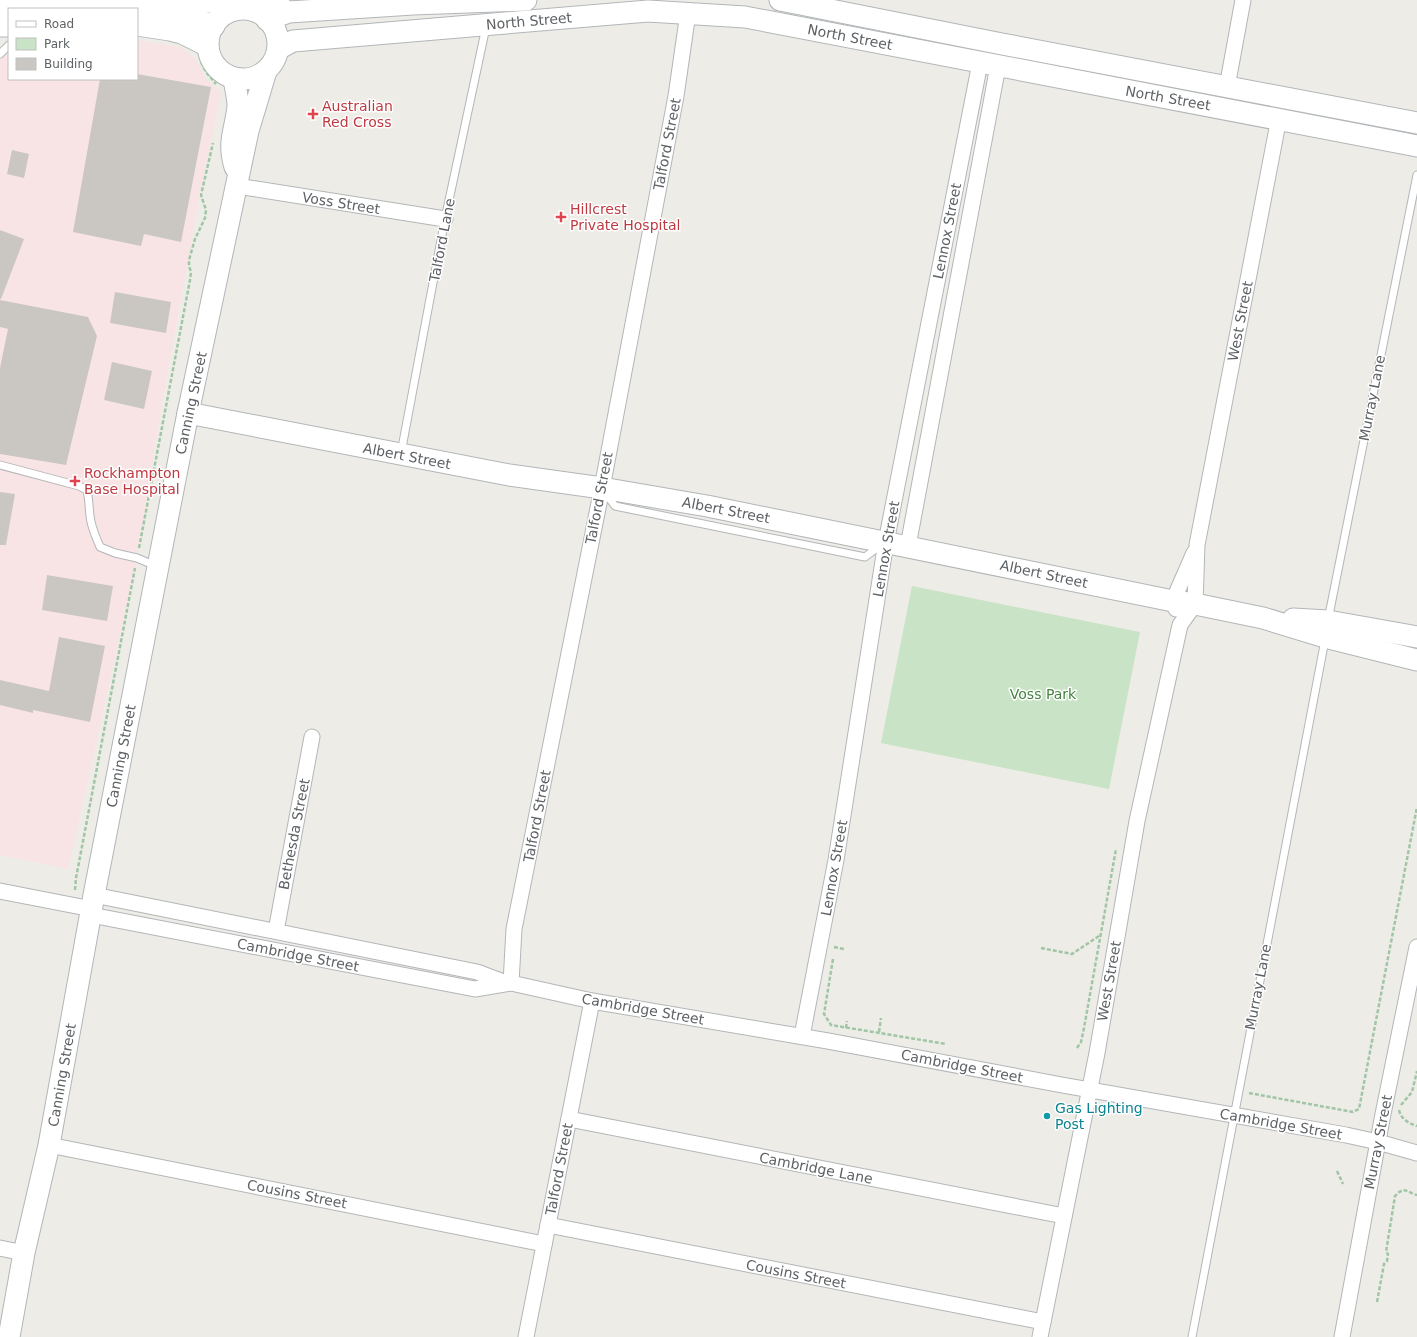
<svg xmlns="http://www.w3.org/2000/svg" width="1417" height="1337" font-family="'DejaVu Sans',sans-serif">
	<rect width="100%" height="100%" fill="#eeece6"/>
	<polygon fill="#f9e4e5" points="137,40 179,47 195,58 205,78 221,93 200,193 162,404 137,558 68,869 0,855 0,51 9,51 9,79 137,79"/>
	<polygon fill="#c8e3c5" points="912,586 1140,632 1109,789 881,743"/>
	<g fill="#cac7c2">
		<polygon points="137,74 211,87 181,242 144,234 141,246 73,232 100,79 137,79"/>
		<polygon points="12,150 29,154 24,178 7,174"/>
		<polygon points="0,230 24,239 1,299 0,299"/>
		<polygon points="115,292 171,302 166,333 110,323"/>
		<polygon points="0,300 88,317 97,336 66,465 0,454 0,368 8,329 0,327"/>
		<polygon points="112,362 152,371 144,409 104,400"/>
		<polygon points="0,492 15,494 6,545 0,545"/>
		<polygon points="47,575 113,586 107,621 42,610"/>
		<polygon points="59,637 105,646 90,722 33,710 33,713 0,705 0,680 49,691"/>
	</g>
	<g fill="none" stroke-linecap="round" stroke-linejoin="round">
		<g stroke="#b3b6b9" stroke-width="9">
			<g id="lane">
				<polyline points="0,54 9,45"/>
				<polyline points="401,453 445,219 486,27"/>
				<path d="M0,465L79,486L87,490C89,499 89,507 90,516C91,527 96,537 100,547L115,553L137,558L156,566"/>
				<polyline points="606,494 615,506 865,557 881,545"/>
				<polyline points="1328,620 1417,175"/>
				<polyline points="1192,1337 1325,640"/>
			</g>
		</g>
		<g stroke="#b3b6b9" stroke-width="17">
			<g id="street">
				<polyline points="161,4 166,3 191,5 220,5 272,2 283,5 289,12"/>
				<polyline points="1227,87 1243,0"/>
				<polyline points="237,186 445,219"/>
				<polyline points="908,546 998,66"/>
				<polyline points="1176,609 1173,601 1194,553"/>
				<polyline points="0,891 92,909"/>
				<polyline points="94,895 477,972 506,983"/>
				<polyline points="91,915 475,989 511,983 592,1001 828,1041 1062,1085 1346,1135 1378,1142 1417,1153"/>
				<polyline points="276,931 312,737"/>
				<polyline points="511,983 514,929 602,488 676,96 688,13"/>
				<polyline points="802,1036 836,860 886,542 980,63"/>
				<polyline points="569,1119 1064,1216"/>
				<polyline points="49,1145 544,1244"/>
				<polyline points="548,1225 1043,1322"/>
				<polyline points="0,1248 24,1253"/>
				<polyline points="526,1337 592,1001"/>
				<polyline points="1040,1337 1097,1053 1137,821 1180,625 1195,604 1197,545 1279,118"/>
				<polyline points="1342,1337 1383,1114 1417,947"/>
			</g>
		</g>
		<g stroke="#b2b6b9" stroke-width="23">
			<g id="secondary">
				<polyline points="780,0 1002,44 1417,123"/>
				<polyline points="0,7 111,2 144,7 185,16 214,26"/>
				<circle cx="243" cy="44" r="35"/>
				<polyline points="267,20 289,12 413,4 526,0"/>
				<polyline points="137,25 170,30 182,33 208,46"/>
				<polyline points="0,26 9,26"/>
				<polyline points="278,49 293,41 648,11 745,17 1417,146"/>
				<path d="M234,78C235,87 238,97 238,106C236,129 227,141 235,167"/>
				<polyline points="188,413 509,475 602,488 707,506 1173,601 1195,604 1263,618 1325,637 1417,660"/>
				<polyline points="1293,619 1328,621 1417,637"/>
				<polyline points="9,1337 24,1253 49,1145 94,895 188,413 248,131 266,71"/>
			</g>
		</g>
		<g stroke="#a0c6a6" stroke-width="2.5" stroke-dasharray="4 2" stroke-linecap="butt">
			<polyline points="201,62 206,72 216,84"/>
			<polyline points="139,548 190,280 191,272 189,266 189,260 195,239 205,218 206,210 201,195 213,143"/>
			<polyline points="75,890 76,878 135,568"/>
			<polyline points="834,947 844,949"/>
			<polyline points="1041,948 1072,954 1099,936"/>
			<polyline points="833,959 824,1014 831,1025 946,1044"/>
			<polyline points="846,1028 847,1021"/>
			<polyline points="879,1032 881,1018"/>
			<polyline points="1077,1048 1081,1042 1084,1028 1116,849"/>
			<polyline points="1249,1093 1353,1112 1359,1109 1417,807"/>
			<polyline points="1401,1105 1412,1092 1417,1071"/>
			<path d="M1399,1110C1401,1119 1408,1123 1417,1126"/>
			<polyline points="1337,1171 1343,1184"/>
			<path d="M1377,1302L1384,1264L1387,1261L1388,1254L1386,1252L1395,1196C1405,1185 1407,1193 1417,1195"/>
		</g>
		<use href="#lane" stroke="#fff" stroke-width="7"/>
		<use href="#street" stroke="#fff" stroke-width="15"/>
		<use href="#secondary" stroke="#fff" stroke-width="21"/>
	</g>
	<g fill="#e0444e" stroke="#fff" stroke-width="1.5">
		<path d="M311 108h4v4h4v4h-4v4h-4v-4h-4v-4h4z"/>
		<path d="M559 211h4v4h4v4h-4v4h-4v-4h-4v-4h4z"/>
		<path d="M73 475h4v4h4v4h-4v4h-4v-4h-4v-4h4z"/>
	</g>
	<circle fill="#0f9aa8" stroke="#fff" stroke-width="1.5" cx="1047" cy="1116" r="4"/>
	<g text-anchor="middle" stroke-width="3" stroke-linejoin="round" paint-order="stroke">
		<g font-size="14" fill="#5e6265" stroke="#fff">
			<text transform="translate(529 21) rotate(-5)" y="5">North Street</text>
			<text transform="translate(850 37) rotate(11)" y="5">North Street</text>
			<text transform="translate(1168 98) rotate(10)" y="5">North Street</text>
			<text transform="translate(667 144) rotate(-79)" y="5">Talford Street</text>
			<text transform="translate(341 203) rotate(9)" y="5">Voss Street</text>
			<text transform="translate(947 231) rotate(-79)" y="5">Lennox Street</text>
			<text transform="translate(442 240) rotate(-79)" y="5">Talford Lane</text>
			<text transform="translate(1240 321) rotate(-79)" y="5">West Street</text>
			<text transform="translate(1372 398) rotate(-79)" y="5">Murray Lane</text>
			<text transform="translate(191 403) rotate(-78)" y="5">Canning Street</text>
			<text transform="translate(407 456) rotate(11)" y="5">Albert Street</text>
			<text transform="translate(599 498) rotate(-79)" y="5">Talford Street</text>
			<text transform="translate(726 510) rotate(11)" y="5">Albert Street</text>
			<text transform="translate(886 549) rotate(-80)" y="5">Lennox Street</text>
			<text transform="translate(1044 574) rotate(12)" y="5">Albert Street</text>
			<text transform="translate(121 756) rotate(-79)" y="5">Canning Street</text>
			<text transform="translate(537 816) rotate(-79)" y="5">Talford Street</text>
			<text transform="translate(294 834) rotate(-79)" y="5">Bethesda Street</text>
			<text transform="translate(834 868) rotate(-80)" y="5">Lennox Street</text>
			<text transform="translate(298 955) rotate(11)" y="5">Cambridge Street</text>
			<text transform="translate(1109 981) rotate(-80)" y="5">West Street</text>
			<text transform="translate(1258 987) rotate(-79)" y="5">Murray Lane</text>
			<text transform="translate(643 1009) rotate(10)" y="5">Cambridge Street</text>
			<text transform="translate(962 1066) rotate(11)" y="5">Cambridge Street</text>
			<text transform="translate(62 1075) rotate(-80)" y="5">Canning Street</text>
			<text transform="translate(1281 1124) rotate(10)" y="5">Cambridge Street</text>
			<text transform="translate(1378 1142) rotate(-79)" y="5">Murray Street</text>
			<text transform="translate(816 1168) rotate(11)" y="5">Cambridge Lane</text>
			<text transform="translate(559 1169) rotate(-79)" y="5">Talford Street</text>
			<text transform="translate(297 1194) rotate(11)" y="5">Cousins Street</text>
			<text transform="translate(796 1274) rotate(11)" y="5">Cousins Street</text>
		</g>
		<g font-size="14" fill="#be3a42" stroke="#fff" text-anchor="start">
			<text x="322" y="111">Australian<tspan x="322" dy="16">Red Cross</tspan></text>
			<text x="570" y="214">Hillcrest<tspan x="570" dy="16">Private Hospital</tspan></text>
			<text x="84" y="478">Rockhampton<tspan x="84" dy="16">Base Hospital</tspan></text>
		</g>
		<g font-size="14" fill="#43833e" stroke="#fff">
			<text x="1043" y="699">Voss Park</text>
		</g>
		<g font-size="14" fill="#0d838f" stroke="#fff" text-anchor="start">
			<text x="1055" y="1113">Gas Lighting<tspan x="1055" dy="16">Post</tspan></text>
		</g>
	</g>
	<rect x="8" y="8" width="130" height="72" fill="#ffffff" stroke="#bfc0c1"/>
	<rect x="16" y="21" width="20" height="6" fill="#ffffff" stroke="#bfc0c1"/>
	<text x="44" y="28" font-size="12" fill="#5e6265">Road</text>
	<rect x="16" y="38" width="20" height="12" fill="#c8e3c5" stroke="#bfc0c1"/>
	<text x="44" y="48" font-size="12" fill="#5e6265">Park</text>
	<rect x="16" y="58" width="20" height="12" fill="#cac7c2" stroke="#bfc0c1"/>
	<text x="44" y="68" font-size="12" fill="#5e6265">Building</text>
</svg>
